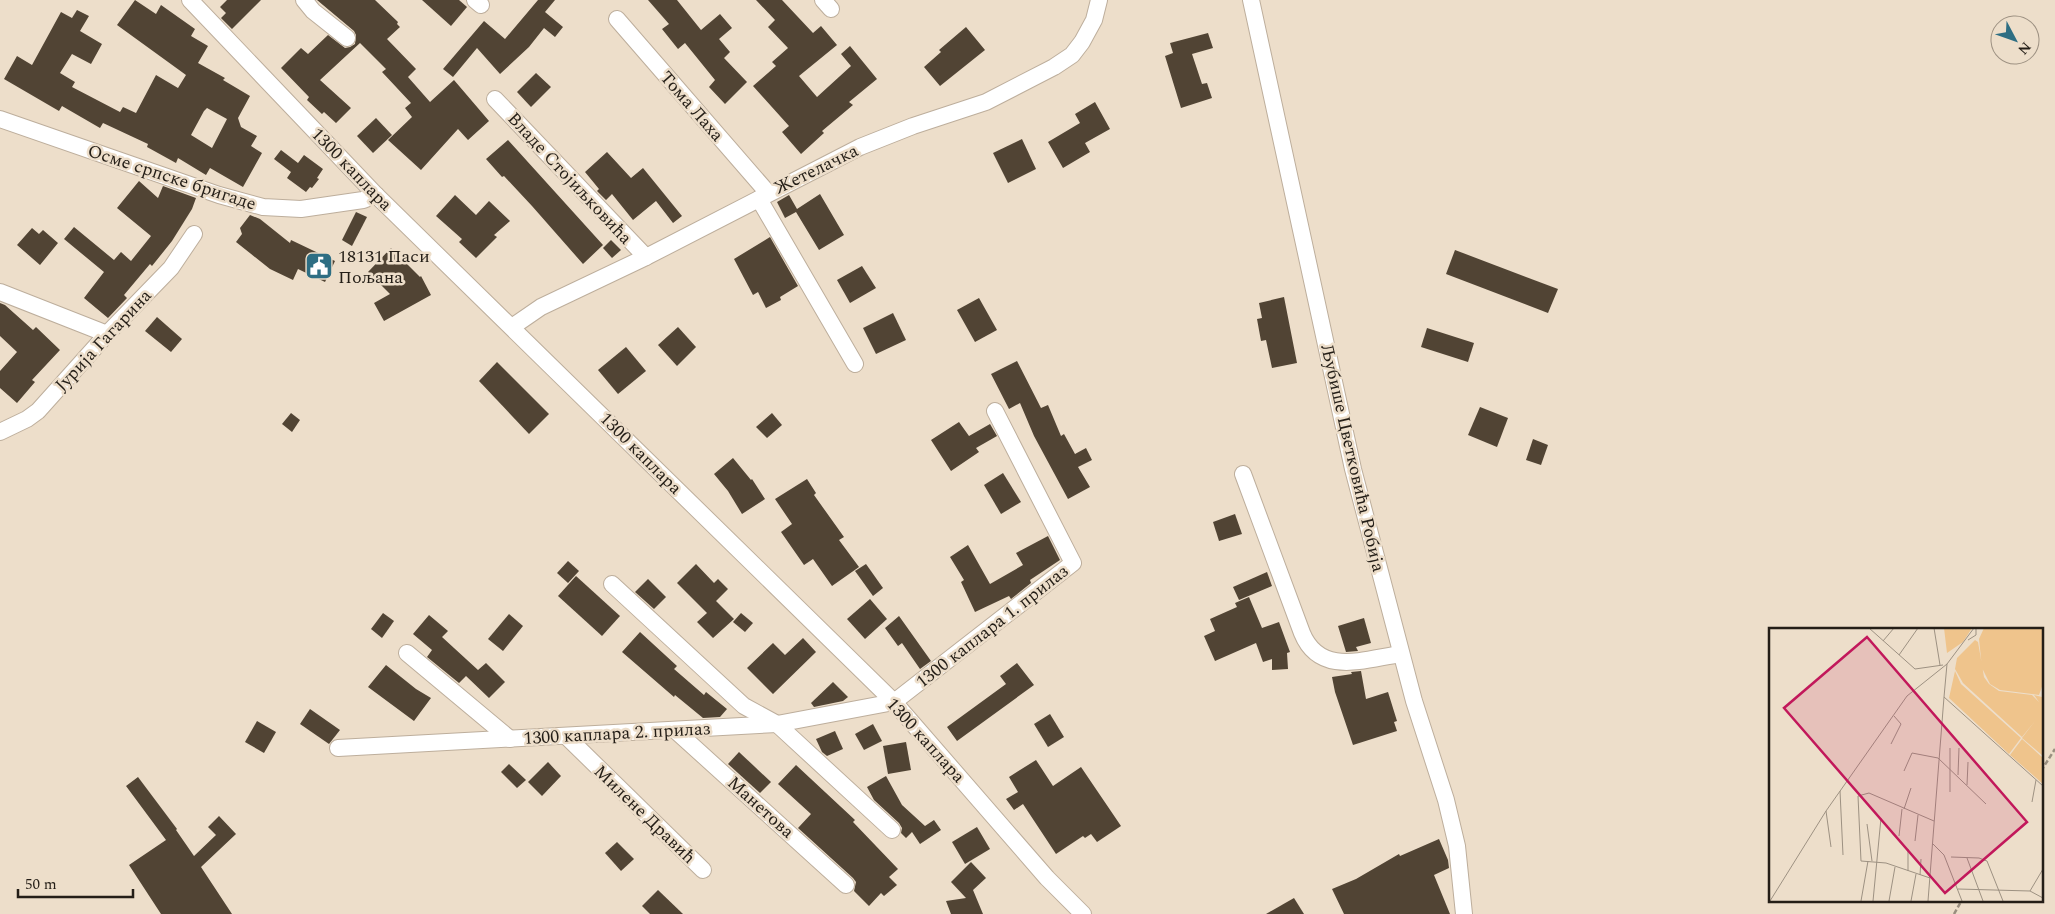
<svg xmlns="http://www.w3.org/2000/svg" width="2055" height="914" font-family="Spectral,serif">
	<rect width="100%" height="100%" fill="#eddeca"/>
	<g fill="#514434" fill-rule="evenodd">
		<path d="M135,0L156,14L161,5L195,29L191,36L208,46L198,63L225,78L223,80L250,96L238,118L241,127L257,136L251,146L262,153L243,187L210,168L206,175L178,158L176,163L147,147L148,144L103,123L100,128L62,106L59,111L4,79L17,56L32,65L61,12L72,18L77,10L89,16L80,31L102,44L91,64L72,54L60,73L75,82L72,87L120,112L123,107L136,113L156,75L178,88L186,75L117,25ZM207,108L227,119L212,148L191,135L204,111Z"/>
		<polygon points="227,0 261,0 232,29 221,18 226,13 220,7"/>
		<polygon points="317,0 375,0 398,22 397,24 400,27 387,39 416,69 408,77 430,102 454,80 489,121 468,140 458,129 421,170 388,140 412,117 405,108 411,103 382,72 386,69 360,43 320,80 351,108 336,123 324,112 322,114 307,100 309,97 281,68 301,48 308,54 328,35 345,48 350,47 355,44 356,35 354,31"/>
		<polygon points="422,0 459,0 467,7 451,26"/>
		<polygon points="538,0 555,0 545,12 563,27 555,37 544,28 529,47 500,74 477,48 453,77 443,69 484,21 505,39"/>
		<polygon points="648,0 677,0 701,30 720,14 732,28 719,39 730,52 724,58 747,82 725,104 709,87 715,80 685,43 678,49 662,29 669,24"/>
		<polygon points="756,0 782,0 813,33 821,26 837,45 799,76 817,97 851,66 841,54 850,46 877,79 849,102 853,105 822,131 824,133 801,154 782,132 789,126 753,86 776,66 772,62 788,48 768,27 775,20"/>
		<polygon points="966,27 985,50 940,86 924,67 941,52 939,50"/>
		<polygon points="1208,33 1213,48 1192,54 1202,84 1207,83 1212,98 1181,108 1165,56 1173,53 1170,43"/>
		<polygon points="536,73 551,87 531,107 517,92"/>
		<polygon points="1095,102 1110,129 1085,143 1090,152 1063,168 1048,142 1080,123 1075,114"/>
		<polygon points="376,118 392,135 373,153 357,136"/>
		<polygon points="1022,139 1036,169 1008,183 993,153"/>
		<polygon points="508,140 603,245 583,264 532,206 504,176 502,177 486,159"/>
		<polygon points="281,150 298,163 304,155 323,169 317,178 319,179 312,188 310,187 306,192 287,178 291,172 274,159"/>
		<polygon points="607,152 631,178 643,168 682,216 673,223 656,201 633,220 612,194 606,200 597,191 599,189 585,172"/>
		<polygon points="139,181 158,198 163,186 196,198 192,209 172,241 152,266 150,264 124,295 127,298 108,318 84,298 104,272 64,239 74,227 114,260 121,252 131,261 151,236 117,208"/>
		<polygon points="820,194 844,235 819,250 796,212 785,218 777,202 789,195 797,209"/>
		<polygon points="455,195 476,215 489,201 510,221 494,235 497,237 476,258 459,242 462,239 436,216"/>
		<polygon points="356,212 367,217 352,246 342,240"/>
		<polygon points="250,215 260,219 290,243 291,240 335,261 325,282 298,269 293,280 270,269 236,242 242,234 240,228"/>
		<polygon points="32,228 39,234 43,230 58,243 40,265 17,245"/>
		<polygon points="770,237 798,286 780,297 781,300 766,308 758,292 753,295 734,259"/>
		<polygon points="611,240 621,250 612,258 603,248"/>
		<polygon points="391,248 420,277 421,276 431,295 384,321 374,303 390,294 368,272"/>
		<polygon points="1455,250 1558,289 1548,313 1446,274"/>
		<polygon points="862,266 876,288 850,303 837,280"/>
		<polygon points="1284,297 1297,363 1272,368 1266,340 1261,341 1257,319 1262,318 1259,303"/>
		<polygon points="979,298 997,330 975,342 957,310"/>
		<polygon points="0,303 5,305 33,330 36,327 60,350 32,380 35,382 17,403 0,388 0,371 17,352 0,336"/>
		<polygon points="893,313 906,340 876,354 863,328"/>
		<polygon points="157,317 182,339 171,352 145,331"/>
		<polygon points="678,327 696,347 677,366 658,345"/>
		<polygon points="1427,328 1474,343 1468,362 1421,347"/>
		<polygon points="626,347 646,371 618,394 598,370"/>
		<polygon points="1017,361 1041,408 1048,405 1061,436 1064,434 1075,454 1086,448 1092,460 1078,467 1090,487 1068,499 1034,436 1020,403 1009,409 991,374"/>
		<polygon points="497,362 549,414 529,434 479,381"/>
		<polygon points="1480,407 1508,418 1497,447 1468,435"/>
		<polygon points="291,413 300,420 292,432 282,424"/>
		<polygon points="772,413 782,425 767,438 756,427"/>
		<polygon points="959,422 969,436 990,424 997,436 976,448 979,452 951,471 931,440"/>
		<polygon points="1533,439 1548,445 1541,465 1526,460"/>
		<polygon points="733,458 751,480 752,479 765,499 742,514 728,491 714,474"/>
		<polygon points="1003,473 1021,502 1001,514 984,485"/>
		<polygon points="807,479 816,493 814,495 844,537 839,540 859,567 832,586 813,559 804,565 781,532 792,524 775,499"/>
		<polygon points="1235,514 1242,534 1219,541 1213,522"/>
		<polygon points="1048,536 1060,560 1030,580 1031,583 1011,599 1009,596 975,612 961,582 964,580 950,557 968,545 990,584 1023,565 1016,553"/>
		<polygon points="568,561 579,571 568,583 557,573"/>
		<polygon points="696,564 714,583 718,579 728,589 716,601 734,619 713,638 697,622 707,613 677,583"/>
		<polygon points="866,564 883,588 873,596 855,571"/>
		<polygon points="1267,572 1272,586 1239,600 1233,587"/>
		<polygon points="576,576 620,616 602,636 558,596"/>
		<polygon points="648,579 666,597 654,609 635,592"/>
		<polygon points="1249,597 1262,628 1279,622 1290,652 1287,653 1288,669 1272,670 1272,659 1263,662 1256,643 1215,661 1204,636 1215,631 1210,619 1237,607 1235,603"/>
		<polygon points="870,599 887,619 865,639 847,619"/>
		<polygon points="383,613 394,621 382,638 371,629"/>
		<polygon points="741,613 753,623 745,632 733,622"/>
		<polygon points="509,614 523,626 503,651 488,639"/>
		<polygon points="429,615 448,631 442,637 478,670 486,663 505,682 489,698 466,676 459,683 427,657 432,650 413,634"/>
		<polygon points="899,616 931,661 920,669 902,643 898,646 885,628"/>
		<polygon points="1364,618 1371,643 1356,647 1358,651 1346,652 1338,626"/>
		<polygon points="640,632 677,666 674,669 704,695 706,692 727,709 720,717 703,718 675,695 674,697 622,652"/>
		<polygon points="803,638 816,652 773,694 747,668 773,643 785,655"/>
		<polygon points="1017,663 1034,685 957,741 947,727 1006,684 1000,676"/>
		<polygon points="386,665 416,689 431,698 414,721 368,687"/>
		<polygon points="1361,671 1366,699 1388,692 1397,721 1394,722 1397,731 1353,745 1335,692 1332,677 1352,674 1351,672"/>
		<polygon points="833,682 848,697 843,701 814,707 811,703"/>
		<polygon points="310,709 340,730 329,744 300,724"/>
		<polygon points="1050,714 1064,737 1048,747 1034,724"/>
		<polygon points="257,721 276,732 264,753 245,742"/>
		<polygon points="873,724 882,741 864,750 855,734"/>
		<polygon points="835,731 843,749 827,756 822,752 816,739"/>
		<polygon points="906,742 911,770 888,774 883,746"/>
		<polygon points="739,752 771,782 760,793 728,764"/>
		<polygon points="1036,760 1053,786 1081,767 1121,826 1097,842 1091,834 1085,838 1083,836 1056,854 1023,804 1014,810 1006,799 1018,792 1009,777"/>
		<polygon points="548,762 561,776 542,796 528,782"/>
		<polygon points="509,764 526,780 517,788 501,772"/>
		<polygon points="796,765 855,820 853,822 898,869 889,877 897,885 884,896 881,893 869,906 854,891 856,882 853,878 798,828 811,814 778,784"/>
		<polygon points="886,776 902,805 925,826 934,820 941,830 920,844 912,832 906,838 901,833 902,828 899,823 874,800 867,787"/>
		<polygon points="138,777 177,829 176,830 194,856 216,835 208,827 219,816 236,834 201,867 232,914 161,914 129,865 166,840 126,786"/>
		<polygon points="977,827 990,849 965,864 952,842"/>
		<polygon points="1439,839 1448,860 1449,868 1434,875 1450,914 1344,914 1332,889 1356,879 1399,854 1400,856"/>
		<polygon points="617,842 634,859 621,871 605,853"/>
		<polygon points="971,862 986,878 973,890 983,914 951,914 946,901 966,898 951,882"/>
		<polygon points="658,890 683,914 650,914 642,906"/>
		<polygon points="1294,898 1304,914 1266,914"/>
	</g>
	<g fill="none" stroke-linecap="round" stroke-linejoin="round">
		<g stroke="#bdae9c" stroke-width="18">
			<g id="minor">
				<polyline points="190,0 376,195 894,702 1047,878 1083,914"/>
				<polyline points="304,0 313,11 347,38"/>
				<polyline points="475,0 481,5"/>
				<polyline points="823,0 831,9"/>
				<polyline points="1251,0 1353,469 1414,701 1446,800 1457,846 1464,914"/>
				<polyline points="617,19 768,193"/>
				<polyline points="495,99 646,257"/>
				<polyline points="0,119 219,195 263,207 301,209 363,200 376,195"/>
				<polyline points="759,199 855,364"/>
				<polyline points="0,292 107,334"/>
				<polyline points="512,327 541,307 646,257 860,147 913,126 986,102 1054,67 1072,55 1082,42 1094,20 1099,0"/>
				<polyline points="0,432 27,419 38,411 107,334 171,268 194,234"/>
				<path d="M1243,474L1302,633C1320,677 1365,659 1401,654"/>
				<polyline points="612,584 744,706 777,724 892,830"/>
				<polyline points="407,653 510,739"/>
				<polyline points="675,730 846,885"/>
				<polyline points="566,736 703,870"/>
				<polyline points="338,748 777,724 894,702 1073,563 995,411"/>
			</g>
		</g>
		<g stroke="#998e7f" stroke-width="2.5" stroke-dasharray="5 2.5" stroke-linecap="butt">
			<polyline points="2041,771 2055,749"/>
			<polyline points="1954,914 1962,900"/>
		</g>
		<use href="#minor" stroke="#fff" stroke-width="16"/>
	</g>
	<defs>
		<g id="civic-square" transform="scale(1.4375)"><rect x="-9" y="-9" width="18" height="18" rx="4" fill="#2e6e83" stroke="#eddeca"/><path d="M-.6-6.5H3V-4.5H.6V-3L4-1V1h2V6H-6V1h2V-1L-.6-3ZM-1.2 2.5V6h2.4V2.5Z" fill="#fff"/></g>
	</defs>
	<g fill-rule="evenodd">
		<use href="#civic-square" x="319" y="266"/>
	</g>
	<g text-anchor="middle" stroke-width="5" stroke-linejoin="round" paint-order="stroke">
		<g font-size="18" fill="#241e17" stroke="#eddeca">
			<text transform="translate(692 106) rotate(49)" y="6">Тома Лаха</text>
			<text transform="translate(352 169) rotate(46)" y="6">1300 каплара</text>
			<text transform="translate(816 169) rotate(-26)" y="6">Жетелачка</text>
			<text transform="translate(172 177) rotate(18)" y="6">Осме српске бригаде</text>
			<text transform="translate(570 178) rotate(47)" y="6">Владе Стојиљковића</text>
			<text transform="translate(103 340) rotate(-47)" y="6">Јурија Гагарина</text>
			<text transform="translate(641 453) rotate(45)" y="6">1300 каплара</text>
			<text transform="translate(1353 458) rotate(77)" y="6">Љубише Цветковића Робија</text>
			<text transform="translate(992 626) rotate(-38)" y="6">1300 каплара 1. прилаз</text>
			<text transform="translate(617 733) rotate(-3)" y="6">1300 каплара 2. прилаз</text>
			<text transform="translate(926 740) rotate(48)" y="6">1300 каплара</text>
			<text transform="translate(761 807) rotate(42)" y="6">Манетова</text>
			<text transform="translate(645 814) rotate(44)" y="6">Милене Дравић</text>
		</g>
		<g font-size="18" fill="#241e17" stroke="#eddeca" text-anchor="start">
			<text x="338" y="262">18131 Паси<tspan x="338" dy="21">Пољана</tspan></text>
		</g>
	</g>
	<g transform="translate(1769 628)">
		<rect width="274" height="274" fill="#eddeca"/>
		<path d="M175,0H203L194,14L178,25ZM215,0H274V56L270,67L231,62L221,56L213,40L210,11ZM206,12L209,14L215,49L220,56L230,63L263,67L270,74L265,67L273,69L274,66V93L269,94L274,93V128L253,110L266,93L253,109L194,55L186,41L188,30ZM186,43L192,56L252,110L240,126L180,70ZM253,111L274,130V156L241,127Z" fill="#efc48c"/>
		<path fill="none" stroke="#9d9182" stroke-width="1" d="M100,0L146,41L174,37M165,0L171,37M205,0L178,36L175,69L274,158M199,12L207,7V0M114,13L125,0M130,27L149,0M122,116L132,96L125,88M135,143L143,125L169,130L217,176M189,147L190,120M198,157L199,134M71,163L74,227M181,164V120M263,174L267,152M135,181L142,160M57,183L62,219M98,196L103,233M130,208L133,181M146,213L149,187M164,216L175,227L193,273M182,229L210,230L218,233L234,273M198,230L214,273M139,243V221M151,247L152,231M161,250L117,235L92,233L89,168L100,165L165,193M189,261L261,263L274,270M261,263L274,241M1,273L57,183L138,68L178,36M92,273L99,233M104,273L112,190M120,273L126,239M142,273L147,246M159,273L175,69"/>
		<path fill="#c2185b" fill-opacity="0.15" stroke="#c2185b" stroke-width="2.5" d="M98,9L258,194L176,265L15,80Z"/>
		<rect width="274" height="274" fill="none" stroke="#241e17" stroke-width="2.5"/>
	</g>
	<g transform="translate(2015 40) rotate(131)"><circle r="24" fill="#eddeca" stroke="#9d9182"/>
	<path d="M0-4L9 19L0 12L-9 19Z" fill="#2e6e83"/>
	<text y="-8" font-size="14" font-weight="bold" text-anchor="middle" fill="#241e17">N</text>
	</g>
	<path d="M18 889v8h115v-8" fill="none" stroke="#241e17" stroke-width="2.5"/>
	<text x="25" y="889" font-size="15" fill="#241e17" stroke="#eddeca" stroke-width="4" paint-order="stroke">50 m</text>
</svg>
